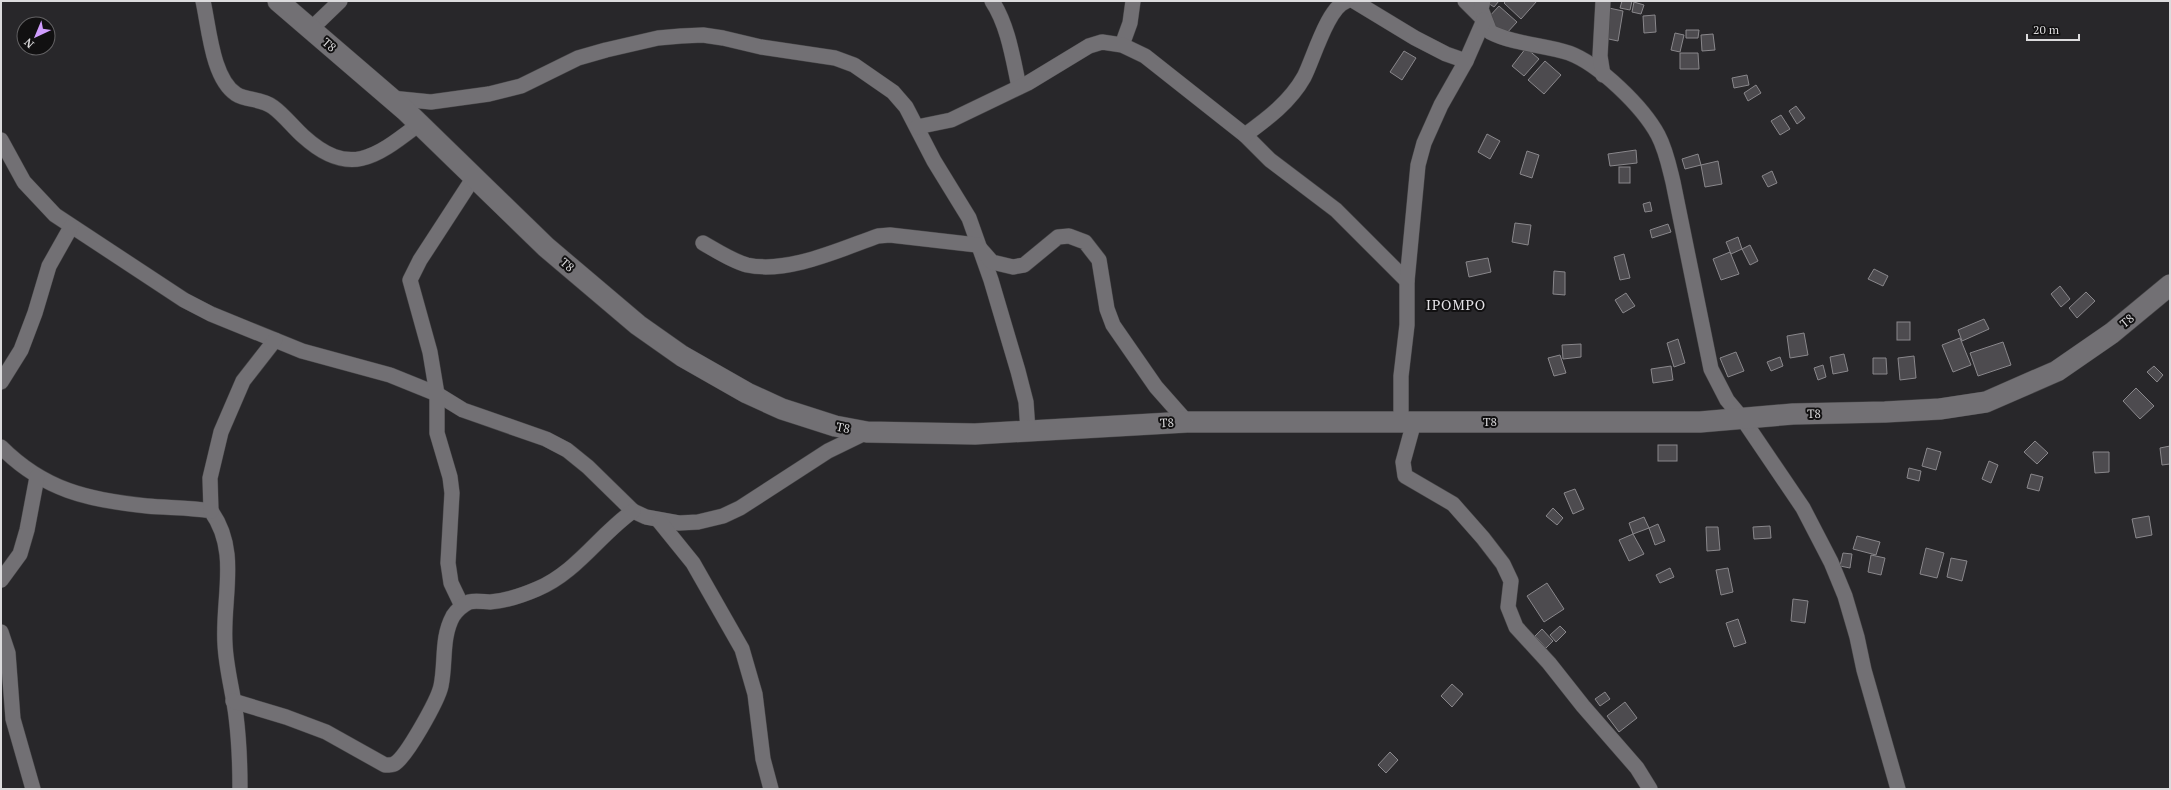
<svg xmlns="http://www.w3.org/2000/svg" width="2171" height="790" font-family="'PT Serif',serif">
	<rect width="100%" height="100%" fill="#28272a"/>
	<g fill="#4d4b4f" stroke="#89878b">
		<polygon points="1485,1 1499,1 1494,7"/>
		<polygon points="1506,1 1537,1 1521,19 1504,3"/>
		<polygon points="1622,1 1632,1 1630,10 1620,8"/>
		<polygon points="1634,2 1644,5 1641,14 1632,12"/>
		<polygon points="1499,6 1517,22 1505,35 1487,19"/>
		<polygon points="1609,8 1623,11 1618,41 1604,38"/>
		<polygon points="1655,15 1656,32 1644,33 1643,16"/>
		<polygon points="1686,30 1699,30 1698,38 1686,38"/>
		<polygon points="1675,33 1684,35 1680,52 1671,50"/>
		<polygon points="1713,34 1715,50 1702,51 1701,35"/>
		<polygon points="1526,48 1539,59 1524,76 1512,66"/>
		<polygon points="1404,51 1416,58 1402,80 1390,72"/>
		<polygon points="1680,53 1698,53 1699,69 1680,69"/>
		<polygon points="1545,61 1561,75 1544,94 1528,80"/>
		<polygon points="1747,75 1749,85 1734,88 1732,78"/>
		<polygon points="1756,85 1761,93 1748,101 1744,93"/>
		<polygon points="1796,106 1805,118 1797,124 1789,111"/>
		<polygon points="1781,115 1790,129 1780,135 1771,121"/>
		<polygon points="1487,134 1500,141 1490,159 1478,152"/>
		<polygon points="1636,150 1637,163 1610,166 1608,154"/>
		<polygon points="1527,151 1539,155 1532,178 1520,174"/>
		<polygon points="1698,154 1701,165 1685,169 1682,159"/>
		<polygon points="1718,161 1722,184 1705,187 1701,165"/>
		<rect x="1619" y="167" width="11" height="16"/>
		<polygon points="1772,171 1777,183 1768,187 1762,176"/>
		<polygon points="1650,202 1652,211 1645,212 1643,204"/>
		<polygon points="1515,223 1531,225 1528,245 1512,242"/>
		<polygon points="1668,224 1671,232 1652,238 1650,230"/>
		<polygon points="1738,237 1742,249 1731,254 1726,242"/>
		<polygon points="1750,245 1758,261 1750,265 1742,249"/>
		<polygon points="1730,252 1739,274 1721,280 1713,259"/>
		<polygon points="1624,254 1630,278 1620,280 1614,257"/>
		<polygon points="1488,258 1491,272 1469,277 1466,262"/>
		<polygon points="1874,269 1888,276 1883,286 1868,279"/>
		<polygon points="1554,271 1565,272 1565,295 1553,294"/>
		<polygon points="2060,286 2070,299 2061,307 2051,294"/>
		<polygon points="2086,292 2095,301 2077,318 2069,308"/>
		<polygon points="1626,293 1635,306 1623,313 1615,300"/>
		<polygon points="1984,319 1989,329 1962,341 1958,330"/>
		<rect x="1897" y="322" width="13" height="18"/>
		<polygon points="1804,333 1808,355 1790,358 1787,336"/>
		<polygon points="1960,338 1971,365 1953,372 1942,345"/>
		<polygon points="1678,339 1685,363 1674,367 1667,343"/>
		<polygon points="2003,342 2011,365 1978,376 1970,353"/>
		<polygon points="1581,344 1581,357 1563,359 1562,345"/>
		<polygon points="1736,352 1744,371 1728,377 1720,358"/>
		<polygon points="1844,354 1848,371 1833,374 1830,357"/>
		<polygon points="1560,355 1566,373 1554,376 1548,358"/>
		<polygon points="1914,356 1916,378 1900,380 1898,358"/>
		<polygon points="1780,357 1783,366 1771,371 1767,362"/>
		<polygon points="1873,358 1886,358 1887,374 1873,374"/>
		<polygon points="1823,365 1826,377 1818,380 1814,368"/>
		<polygon points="1671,366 1673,380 1653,383 1651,369"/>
		<polygon points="2154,366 2163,375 2157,382 2147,372"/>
		<polygon points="2136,388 2154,406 2140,419 2123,401"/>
		<polygon points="2035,441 2048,453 2037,464 2024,452"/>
		<rect x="1658" y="445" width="19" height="16"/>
		<polygon points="2170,446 2170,464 2162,465 2160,448"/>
		<polygon points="1927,448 1941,452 1936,470 1922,466"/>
		<polygon points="2093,452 2109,452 2109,472 2095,473"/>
		<polygon points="1989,461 1998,465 1991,483 1982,479"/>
		<polygon points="1909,468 1921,471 1919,481 1907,478"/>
		<polygon points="2031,474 2043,477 2039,491 2027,488"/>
		<polygon points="1575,489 1584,509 1573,514 1564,493"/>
		<polygon points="1553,508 1563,518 1557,525 1546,516"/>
		<polygon points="2149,516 2152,535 2136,538 2132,519"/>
		<polygon points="1644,517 1649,528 1633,534 1629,523"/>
		<polygon points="1658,524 1665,541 1655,545 1649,528"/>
		<polygon points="1770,526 1771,538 1754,539 1753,527"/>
		<polygon points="1706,527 1718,527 1720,550 1707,551"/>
		<polygon points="1633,534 1644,554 1629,561 1619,540"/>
		<polygon points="1857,536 1880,542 1876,555 1853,549"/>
		<polygon points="1926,548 1944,553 1937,578 1920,574"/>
		<polygon points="1843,553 1852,554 1850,568 1840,566"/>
		<polygon points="1871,555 1885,558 1881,575 1868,572"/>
		<polygon points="1951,558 1967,561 1962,581 1947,577"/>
		<polygon points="1670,568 1674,577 1660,583 1656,575"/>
		<polygon points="1728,568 1733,592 1721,595 1716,570"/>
		<polygon points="1547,583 1564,609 1544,622 1527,596"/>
		<polygon points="1793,599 1808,601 1805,623 1791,621"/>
		<polygon points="1738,619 1746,643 1734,647 1726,623"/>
		<polygon points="1560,626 1566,632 1556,642 1550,635"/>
		<polygon points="1542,629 1553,641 1546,648 1535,636"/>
		<polygon points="1452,684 1463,694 1452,707 1441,696"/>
		<polygon points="1605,692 1610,699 1600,706 1595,699"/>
		<polygon points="1625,702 1637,718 1619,732 1607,716"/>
		<polygon points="1390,752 1398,760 1386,773 1378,765"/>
	</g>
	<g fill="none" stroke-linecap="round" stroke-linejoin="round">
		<g stroke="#464547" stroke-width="16">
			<g id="street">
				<path d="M203,1C209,27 212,78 236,94C247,101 261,98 273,107C284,115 293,127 303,136C350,179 377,156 419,124"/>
				<path d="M992,1C1008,25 1013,59 1019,87"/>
				<polyline points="1354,1 1415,38 1446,54 1466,61"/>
				<polyline points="1465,1 1484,20"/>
				<path d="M1483,1L1481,9L1490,32C1513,44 1545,45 1569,53C1599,64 1643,107 1658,135C1666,150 1669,166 1673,182L1711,369L1727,400L1742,418L1803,508L1831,562L1845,596L1857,637L1864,670L1898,789"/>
				<polyline points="1603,1 1600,56 1603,75"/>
				<polyline points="311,29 340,1"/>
				<polyline points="1122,45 1130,23 1133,1"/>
				<polyline points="391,98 431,102 489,94 521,86 578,58 606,50 658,38 681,36 703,35 723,38 761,47 835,58 854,65 893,92 906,107 934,161 969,218 991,280 1018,371 1026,402 1028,431"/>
				<polyline points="917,127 951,120 1003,95 1028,83 1089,46 1102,42 1122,45 1145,56 1245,135 1270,160 1336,210 1407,281"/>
				<path d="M1245,135C1267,119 1290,102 1304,77C1313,60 1328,6 1347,1"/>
				<polyline points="1,140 24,182 55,215 184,300 211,314 302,351 390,375 437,394 463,410 546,439 567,450 588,467 633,511 646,517 679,523 698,522 723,516 740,508 828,451 867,432"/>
				<path d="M703,243C717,251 732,261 747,265C788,274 841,249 878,236L890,235L977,245L992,262L1013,267L1024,265L1058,237L1069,236L1085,242L1099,260L1107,309L1113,325L1156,387L1187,422"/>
				<polyline points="1,382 21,350 35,313 49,266 71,227"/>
				<polyline points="1401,422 1401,376 1407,325 1407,281 1418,165 1424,143 1441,105 1466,61 1484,20"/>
				<polyline points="1414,422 1403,462 1405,476 1453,504 1483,538 1503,564 1511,581 1508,607 1516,627 1549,663 1583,706 1637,768 1650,789"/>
				<path d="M1,447C44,490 88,500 147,506C168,508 190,507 211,511C240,551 222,598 225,644C226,668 233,692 236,716C239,740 240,765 240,789"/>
				<polyline points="211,511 210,478 221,432 243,381 275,340"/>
				<polyline points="659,521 693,563 742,649 755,694 763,759 771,789"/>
				<polyline points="1,580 20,554 27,530 37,477"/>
				<polyline points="462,606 451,583 448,563 452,493 450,477 437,433 437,394 430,352 410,280 420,260 474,177"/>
				<polyline points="1,632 8,653 13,719 33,789"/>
				<path d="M233,701L286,717L326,732L385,765C388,765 392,765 394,764C406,758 438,700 441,686C446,662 441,638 453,616C457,610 463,605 469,602C476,600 484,602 490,602C505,601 523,595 537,589C576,573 600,534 633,511"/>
			</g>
		</g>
		<g stroke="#464547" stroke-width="22">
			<polyline id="secondary" points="278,1 406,111 546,247 638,325 682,356 747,393 782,409 835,426 867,432 975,434 1187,422 1700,422 1793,414 1885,412 1940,409 1986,402 2057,371 2112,333 2170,285"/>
		</g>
		<use href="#street" stroke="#727074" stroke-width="15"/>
		<use href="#secondary" stroke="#727074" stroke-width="21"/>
	</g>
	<g text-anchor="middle" stroke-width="4" stroke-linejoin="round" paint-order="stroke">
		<g font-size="12" fill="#dcdbdd" stroke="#111011">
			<text transform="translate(329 45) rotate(41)" y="4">T8</text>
			<text transform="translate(567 265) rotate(41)" y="4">T8</text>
			<text transform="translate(2127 321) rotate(-39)" y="4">T8</text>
			<text transform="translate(1814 414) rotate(-1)" y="4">T8</text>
			<text x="1490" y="426">T8</text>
			<text transform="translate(1167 423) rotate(-3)" y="4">T8</text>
			<text transform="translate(843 428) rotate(11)" y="4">T8</text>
		</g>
		<g font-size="14" letter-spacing="1" fill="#e5e3e7" stroke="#111011">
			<text x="1456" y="310">IPOMPO</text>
		</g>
	</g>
	<rect width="2171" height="790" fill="none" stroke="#dcdbdd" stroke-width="4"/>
	<g transform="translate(36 36) rotate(224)"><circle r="19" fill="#111011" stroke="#626163"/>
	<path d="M0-3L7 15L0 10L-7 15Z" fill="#d09dfe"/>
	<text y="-6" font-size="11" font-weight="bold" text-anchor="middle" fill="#dcdbdd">N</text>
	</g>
	<path d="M2027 34v6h52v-6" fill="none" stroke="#dcdbdd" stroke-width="2"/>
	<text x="2033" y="34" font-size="12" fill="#dcdbdd" stroke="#111011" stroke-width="3" paint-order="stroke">20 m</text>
</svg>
